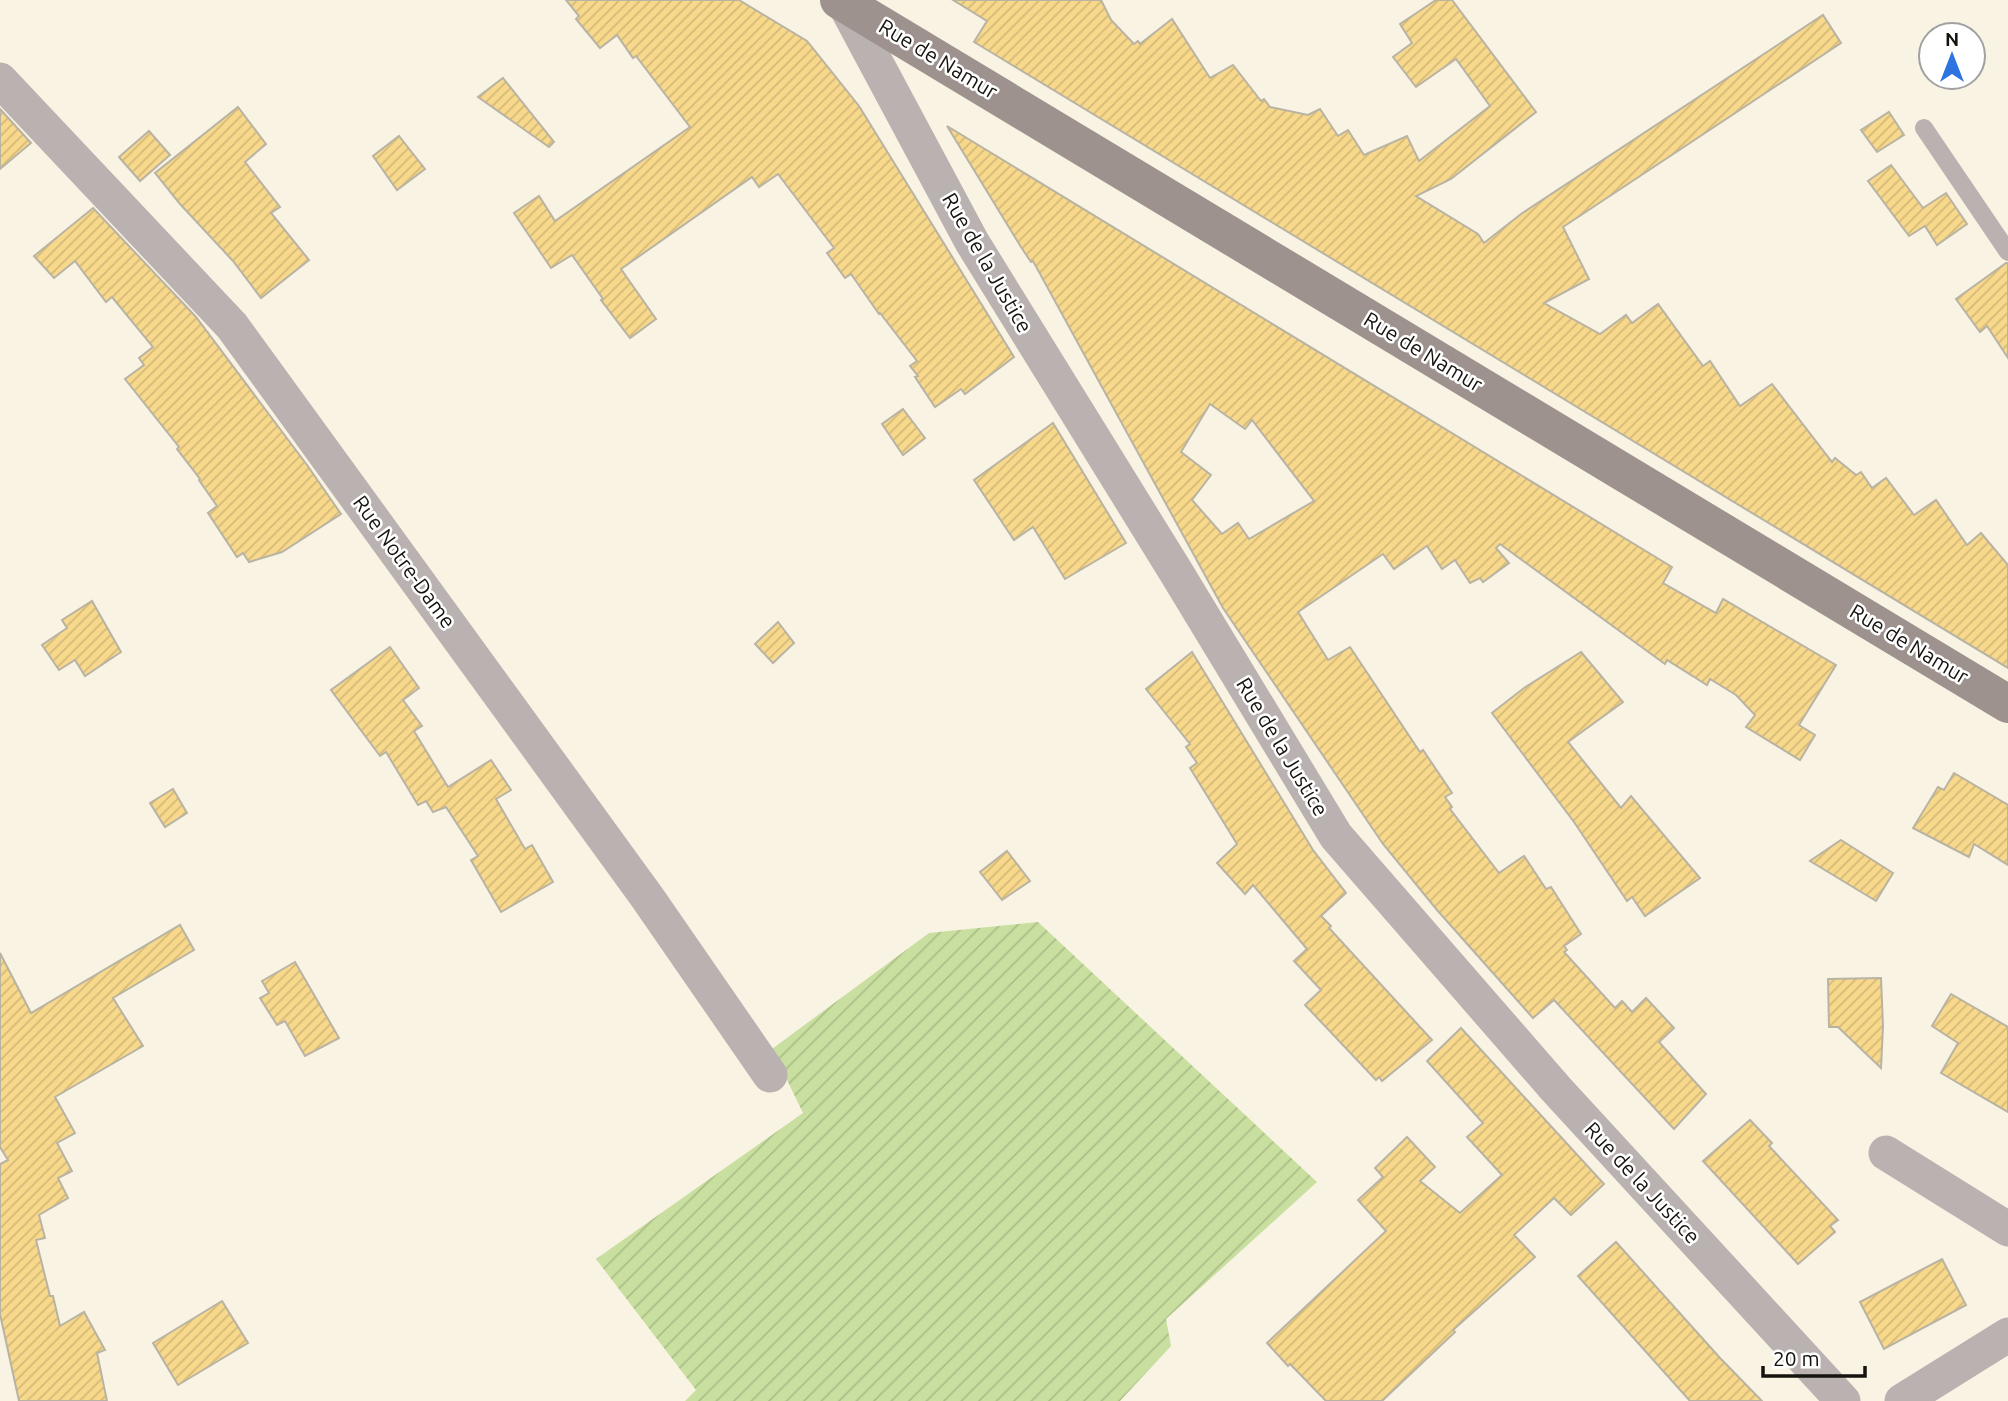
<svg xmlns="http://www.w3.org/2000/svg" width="2008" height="1401" font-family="Ubuntu,sans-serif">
	<defs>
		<pattern id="garden-furrows" width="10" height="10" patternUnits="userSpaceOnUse" patternTransform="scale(1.75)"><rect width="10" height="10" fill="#c8df9f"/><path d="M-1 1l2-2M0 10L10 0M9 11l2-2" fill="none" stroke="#abbe88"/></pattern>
		<pattern id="building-hatch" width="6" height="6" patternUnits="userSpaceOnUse" patternTransform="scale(1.75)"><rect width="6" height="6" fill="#f8d98c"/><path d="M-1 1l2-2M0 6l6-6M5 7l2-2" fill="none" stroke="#d4b978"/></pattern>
	</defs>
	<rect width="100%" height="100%" fill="#f9f3e3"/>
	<polygon fill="url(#garden-furrows)" points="1038,922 1317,1182 1166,1319 1171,1346 1120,1401 685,1401 696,1390 596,1259 803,1113 772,1049 929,933"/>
	<g fill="url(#building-hatch)" stroke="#b9b3a4" stroke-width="2" fill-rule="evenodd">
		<polygon points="566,0 739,0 807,41 859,106 1014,357 965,394 961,389 935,407 915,377 918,376 910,366 917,361 880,313 879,314 851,274 845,278 827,253 834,248 778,174 759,187 752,177 621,269 656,319 630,338 601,300 603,299 572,255 551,268 514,213 539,196 555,221 690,127 636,56 633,58 617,35 600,48 576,19 579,16"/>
		<polygon points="953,0 1101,0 1111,20 1134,44 1138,41 1140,44 1172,19 1210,78 1233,65 1261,101 1264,99 1270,107 1308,115 1320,109 1338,136 1348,130 1364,155 1407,136 1419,161 1490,106 1456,59 1416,87 1393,57 1412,43 1400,24 1436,0 1452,0 1536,112 1451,179 1416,196 1478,234 1484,243 1521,214 1823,15 1841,43 1563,227 1589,279 1544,303 1600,334 1626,315 1632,323 1658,304 1703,366 1710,361 1740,406 1772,384 1832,462 1835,458 1856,475 1861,472 1872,488 1886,478 1914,515 1936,500 1967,545 1981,533 2008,565 2008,668 989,51 974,42 987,21"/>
		<polygon points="503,78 554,142 549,147 478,97"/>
		<polygon points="238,107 266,144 245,162 280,207 271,213 309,260 261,298 233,261 180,204 155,173"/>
		<polygon points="0,109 31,143 0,169"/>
		<polygon points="1889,112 1904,135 1877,152 1861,130"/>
		<path d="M947,126L1672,567L1663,583L1716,613L1723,599L1836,665L1799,725L1815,735L1800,760L1746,727L1755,715L1736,695L1710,679L1707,685L1667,660L1665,664L1500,544L1496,548L1509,563L1483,582L1480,578L1470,583L1455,560L1442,569L1427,546L1394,569L1383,554L1298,612L1328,660L1350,647L1420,752L1423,750L1452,793L1445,797L1452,807L1450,809L1499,873L1524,856L1546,889L1551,887L1581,934L1564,946L1567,950L1564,952L1615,1008L1622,1001L1632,1012L1646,998L1674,1028L1659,1042L1706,1094L1674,1129L1554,1000L1533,1018L1437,910L1383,844L1223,608L1033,261L1031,262L1021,247ZM1210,404L1245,429L1252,420L1314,501L1249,539L1238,523L1222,534L1192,500L1211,475L1181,452Z"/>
		<polygon points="149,131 170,155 140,181 119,157"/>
		<polygon points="399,136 425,169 397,190 373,156"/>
		<polygon points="1891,165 1923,208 1946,193 1967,224 1937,245 1925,226 1909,236 1868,181"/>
		<polygon points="93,208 196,317 307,465 341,514 282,552 249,562 243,553 237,557 208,513 217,506 199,480 200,479 177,449 179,447 125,379 144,365 139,358 153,347 112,297 106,302 75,261 54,278 34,256"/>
		<polygon points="2006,263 2008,263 2008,358 1987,326 1980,332 1956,299"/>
		<polygon points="903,409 925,438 903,455 882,424"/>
		<polygon points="1053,423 1126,543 1065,579 1033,527 1014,540 974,480"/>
		<polygon points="92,601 121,652 85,676 75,660 59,670 42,645 67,628 62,620"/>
		<polygon points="778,622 794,643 773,663 755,644"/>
		<polygon points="390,647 419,688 403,700 422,726 414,731 448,787 491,760 511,790 496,799 525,849 532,845 553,882 501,912 471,860 478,856 446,807 433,812 426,801 418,805 386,752 380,756 331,690"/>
		<polygon points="1192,652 1313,850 1346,893 1321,916 1331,926 1329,928 1432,1040 1382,1081 1379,1077 1376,1080 1305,1005 1321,990 1294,961 1307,949 1253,885 1245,894 1217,863 1237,844 1190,768 1197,763 1186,747 1190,744 1146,689"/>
		<polygon points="1581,652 1623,702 1568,742 1621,808 1631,796 1700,878 1645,916 1632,897 1627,901 1574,822 1492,713 1524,688"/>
		<polygon points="1954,773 2008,805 2008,865 1974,844 1969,857 1913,828 1938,787 1944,790"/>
		<polygon points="173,789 187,813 165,827 150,803"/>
		<polygon points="1841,840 1893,873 1876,901 1810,861"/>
		<polygon points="1007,851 1030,881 1002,900 980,872"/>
		<polygon points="180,925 194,950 113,998 143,1046 55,1097 75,1133 57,1143 72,1171 58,1178 68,1198 39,1215 45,1238 36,1240 50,1296 53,1296 60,1326 84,1312 105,1350 97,1353 107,1401 19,1401 0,1314 0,1164 8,1160 0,1147 0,953 31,1013"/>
		<polygon points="295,962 339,1038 305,1056 285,1021 277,1025 260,998 269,993 262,981"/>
		<polygon points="1881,978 1883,1026 1881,1068 1838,1027 1829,1027 1828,979"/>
		<polygon points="1951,994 2008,1027 2008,1112 1941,1073 1958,1043 1932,1026"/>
		<polygon points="1461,1028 1604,1184 1571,1215 1554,1198 1514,1235 1535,1257 1453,1330 1455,1332 1382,1401 1326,1401 1290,1364 1288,1366 1267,1343 1386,1231 1358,1200 1383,1177 1375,1168 1407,1137 1435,1167 1420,1181 1460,1213 1502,1175 1467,1137 1483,1123 1427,1061"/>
		<polygon points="1750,1120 1772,1143 1769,1146 1838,1220 1830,1226 1835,1232 1798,1264 1703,1161"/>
		<polygon points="1616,1242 1720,1358 1762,1401 1690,1401 1578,1276"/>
		<polygon points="1942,1259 1966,1305 1884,1349 1860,1302"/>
		<polygon points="222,1301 248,1343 178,1385 153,1343"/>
	</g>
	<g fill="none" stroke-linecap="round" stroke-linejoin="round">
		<polyline stroke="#bab2b0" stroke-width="18" points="1924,128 2008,252"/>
		<g stroke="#bab2b0" stroke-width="35">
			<polyline points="844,3 972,242 1176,572 1336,836 1556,1089 1843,1401"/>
			<polyline points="0,80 232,326 647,897 770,1075"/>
			<polyline points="1886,1153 2008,1229"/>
			<polyline points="1902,1401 2008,1335"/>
		</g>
		<polyline stroke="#9e928f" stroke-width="38" points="839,0 2008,704"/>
	</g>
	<g text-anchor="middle" stroke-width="5" stroke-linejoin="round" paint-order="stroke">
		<g font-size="21" fill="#15130e" stroke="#fff">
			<text transform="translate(938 59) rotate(31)" y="7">Rue de Namur</text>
			<text transform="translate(987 263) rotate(60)" y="7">Rue de la Justice</text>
			<text transform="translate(1423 352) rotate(31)" y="7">Rue de Namur</text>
			<text transform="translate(404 562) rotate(54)" y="7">Rue Notre-Dame</text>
			<text transform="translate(1909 644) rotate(31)" y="7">Rue de Namur</text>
			<text transform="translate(1282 747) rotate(59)" y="7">Rue de la Justice</text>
			<text transform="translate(1642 1183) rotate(47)" y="7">Rue de la Justice</text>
		</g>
	</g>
	<g transform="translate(1952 56)"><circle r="33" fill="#ffffff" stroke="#a1a19f" stroke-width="2"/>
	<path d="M0-5L12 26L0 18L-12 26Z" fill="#2c75e1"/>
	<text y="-10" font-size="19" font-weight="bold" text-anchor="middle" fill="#15130e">N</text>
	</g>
	<path d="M1763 1366v10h102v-10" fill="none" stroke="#15130e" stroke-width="3.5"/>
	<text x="1773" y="1366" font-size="21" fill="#15130e" stroke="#ffffff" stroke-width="5" paint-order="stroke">20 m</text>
</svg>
